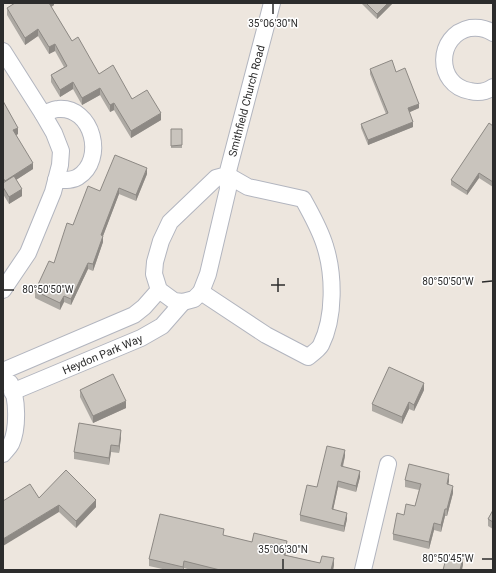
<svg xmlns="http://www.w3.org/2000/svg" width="496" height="573" font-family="Roboto,sans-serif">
	<rect width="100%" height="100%" fill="#ede6de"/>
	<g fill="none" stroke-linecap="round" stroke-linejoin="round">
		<g stroke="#b2b5bf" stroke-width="18">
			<g id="minor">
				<path d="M493,33C486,28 478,27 470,28C436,35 435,85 470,91C478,93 486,92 493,87"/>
				<polyline points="3,51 43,114 54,133 61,151 60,165 53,192 28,253 3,290"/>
				<path d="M43,114C48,112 54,109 58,109C93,106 106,160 78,177C72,181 63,180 56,180"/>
				<path id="s1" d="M227,175L216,178L170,222L161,241L155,262L154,274L159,290L174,301L183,302L194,299L201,292L208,274L228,189L227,175L272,3"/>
				<path d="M201,292L266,335L308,357C312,354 319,349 321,345C335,317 334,274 325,246C320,229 311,214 303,199L248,187L227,175"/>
				<polyline points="3,371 134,315 144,307 159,290"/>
				<path id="s2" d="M12,392L141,338L162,326L183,302"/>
				<path d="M3,454C5,451 9,448 11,444C18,429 18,398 10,383"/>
				<polyline points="363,570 388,464"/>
			</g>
		</g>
		<use href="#minor" stroke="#fff" stroke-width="16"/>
	</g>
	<g fill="#ada9a3">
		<polygon points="54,3 54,5 51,7 72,41 99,74 161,120 131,138 114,110 110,112 100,95 82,105 73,89 60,97 51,82 51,75 64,67 55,51 49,54 38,36 25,45 7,15 7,8"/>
		<polygon points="361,3 393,3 377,19"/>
		<polygon points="370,69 419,108 409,112 413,127 368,145 361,128 361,124 386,114 370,74"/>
		<polygon points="3,101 18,134 16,135 33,169 16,180 22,196 9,204 3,194"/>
		<polygon points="493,126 493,187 479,178 467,195 451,185 451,180"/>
		<rect x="171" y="129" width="11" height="19"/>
		<polygon points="147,174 136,201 119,194 103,236 103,242 93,271 88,269 71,305 64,302 60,310 35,298 35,291 54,263 73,225 100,191"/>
		<polygon points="80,390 126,408 93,423 80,397"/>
		<polygon points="424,390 414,411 409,409 402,424 372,411 372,404"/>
		<polygon points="121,437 119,453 111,452 109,465 74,459 74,452"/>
		<polygon points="345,456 343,467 360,477 356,492 338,487 333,510 347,519 344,532 300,521 300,515 317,487"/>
		<polygon points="405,480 449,481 448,485 453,493 447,516 445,516 441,532 434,530 429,549 393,540 393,534 404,515 415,506 419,490 405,487"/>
		<polygon points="39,498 96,507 76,528 59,512"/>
		<polygon points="493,510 493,529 488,526 488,519"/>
		<polygon points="224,536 252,542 287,548 285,555 320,563 334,565 333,570 191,570 184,568 184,570 167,570 149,566 149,559"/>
	</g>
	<g fill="#8d8984">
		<polygon points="48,3 54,3 54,5 48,9"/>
		<polygon points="388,3 393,3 377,19 377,14"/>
		<polygon points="38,29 38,36 25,45 25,38"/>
		<polygon points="55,44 55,51 49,54 49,47"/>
		<polygon points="73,82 73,89 60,97 60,90"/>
		<polygon points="100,88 100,95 82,105 82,98"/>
		<polygon points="114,103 114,110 110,112 110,105"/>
		<polygon points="419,104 419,108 408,113 408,108"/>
		<polygon points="161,113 161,120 131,138 131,131"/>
		<polygon points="413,122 413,127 368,145 368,140"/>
		<polygon points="18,128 18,134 13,137 13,130"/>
		<polygon points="33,163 33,169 5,187 5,181"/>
		<polygon points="147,168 147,174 136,201 136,195"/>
		<polygon points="479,173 479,178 467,195 467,191"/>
		<polygon points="119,188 119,194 103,236 103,242 93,271 93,264 101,235"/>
		<polygon points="22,189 22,196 9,204 9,197"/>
		<polygon points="88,263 88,269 71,305 71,299"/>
		<polygon points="64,296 64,302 60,310 60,303"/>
		<polygon points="424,383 424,390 414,411 414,405"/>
		<polygon points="126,401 126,408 93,423 93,416"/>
		<polygon points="409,402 409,409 402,424 402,417"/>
		<polygon points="121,430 121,437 119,453 119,446"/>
		<polygon points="111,445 111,452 109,465 109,458"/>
		<polygon points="345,450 345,456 341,472 341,466"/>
		<polygon points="360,471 360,477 356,492 356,486"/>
		<polygon points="449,474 449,481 447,491 447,484"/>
		<polygon points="338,481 338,487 332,515 332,509"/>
		<polygon points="453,486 453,493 447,516 447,509"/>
		<polygon points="96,500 96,507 76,528 76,521"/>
		<polygon points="59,505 59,512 3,546 3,539"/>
		<polygon points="445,509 445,516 441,532 441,525"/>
		<polygon points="347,513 347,519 344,532 344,526"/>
		<polygon points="434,523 434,530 429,549 429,542"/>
		<polygon points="287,541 287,548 284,562 284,555"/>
		<polygon points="334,558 334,565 333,570 331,570"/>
		<polygon points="463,558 463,565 462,570 460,570"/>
		<polygon points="184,561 184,570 183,570"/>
	</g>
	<g fill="#c9c4bd" stroke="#8d8984">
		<polygon points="15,3 49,3 72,41 78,37 99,74 113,65 132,99 147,90 161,113 131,131 114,103 110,105 100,88 82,98 73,82 60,90 51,75 67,66 55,44 49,47 38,29 25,38 7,8"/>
		<polygon points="366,3 388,3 377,14"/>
		<polygon points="392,60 396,72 405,68 419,104 408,108 413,122 368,140 361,124 388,113 370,69"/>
		<polygon points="3,101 18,128 13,130 33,163 5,181 3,178"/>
		<polygon points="489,123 493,126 493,182 479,173 467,191 451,180"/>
		<polygon points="171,129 182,129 182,145 171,146"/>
		<polygon points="115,155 147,168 136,195 119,188 101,235 103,236 93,264 88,263 71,299 64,296 60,303 35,291 49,261 54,263 67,223 73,225 88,186 100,191"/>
		<polygon points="14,176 22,189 9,197 3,187 3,183"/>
		<polygon points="389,367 424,383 414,405 409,402 402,417 372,404"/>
		<polygon points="113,374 126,401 93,416 80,390"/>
		<polygon points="79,423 121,430 119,446 111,445 109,458 74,452"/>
		<polygon points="327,446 345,450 341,466 360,471 356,486 338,481 332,509 347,513 344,526 300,515 307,485 317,487"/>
		<polygon points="409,464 449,474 447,484 453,486 447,509 445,509 441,525 434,523 429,542 393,534 397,513 404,515 406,504 415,506 421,484 405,480"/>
		<polygon points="66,470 96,500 76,521 59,505 3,539 3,501 30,484 39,498"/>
		<polygon points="493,510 493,522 488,519"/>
		<polygon points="160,514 224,529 223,535 252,542 254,533 287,541 284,555 320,563 322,556 334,558 331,570 220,570 184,561 183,567 149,559"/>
		<polygon points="447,555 463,558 460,570 443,570"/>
	</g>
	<path fill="none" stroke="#2c2c2c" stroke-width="1.5" d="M273,4V14M278,278V292M482,282L492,281M271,285H285M4,290H14M283,559V569M482,559H492"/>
	<g text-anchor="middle" stroke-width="3" stroke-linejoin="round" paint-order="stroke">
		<g font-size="11" fill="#2c2c2c" stroke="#fff">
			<text dy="4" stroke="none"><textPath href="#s1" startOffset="393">Smithfield Church Road</textPath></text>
			<text dy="4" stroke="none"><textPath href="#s2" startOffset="98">Heydon Park Way</textPath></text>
		</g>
	</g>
	<g font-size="10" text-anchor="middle" fill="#2c2c2c" stroke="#fff" stroke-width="3" stroke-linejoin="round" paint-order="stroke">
		<text x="273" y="27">35°06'30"N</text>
		<text x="448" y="285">80°50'50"W</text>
		<text x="48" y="293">80°50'50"W</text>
		<text x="283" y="553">35°06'30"N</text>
		<text x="448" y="562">80°50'45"W</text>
	</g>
	<rect width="496" height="573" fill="none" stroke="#2c2c2c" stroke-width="8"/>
</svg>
